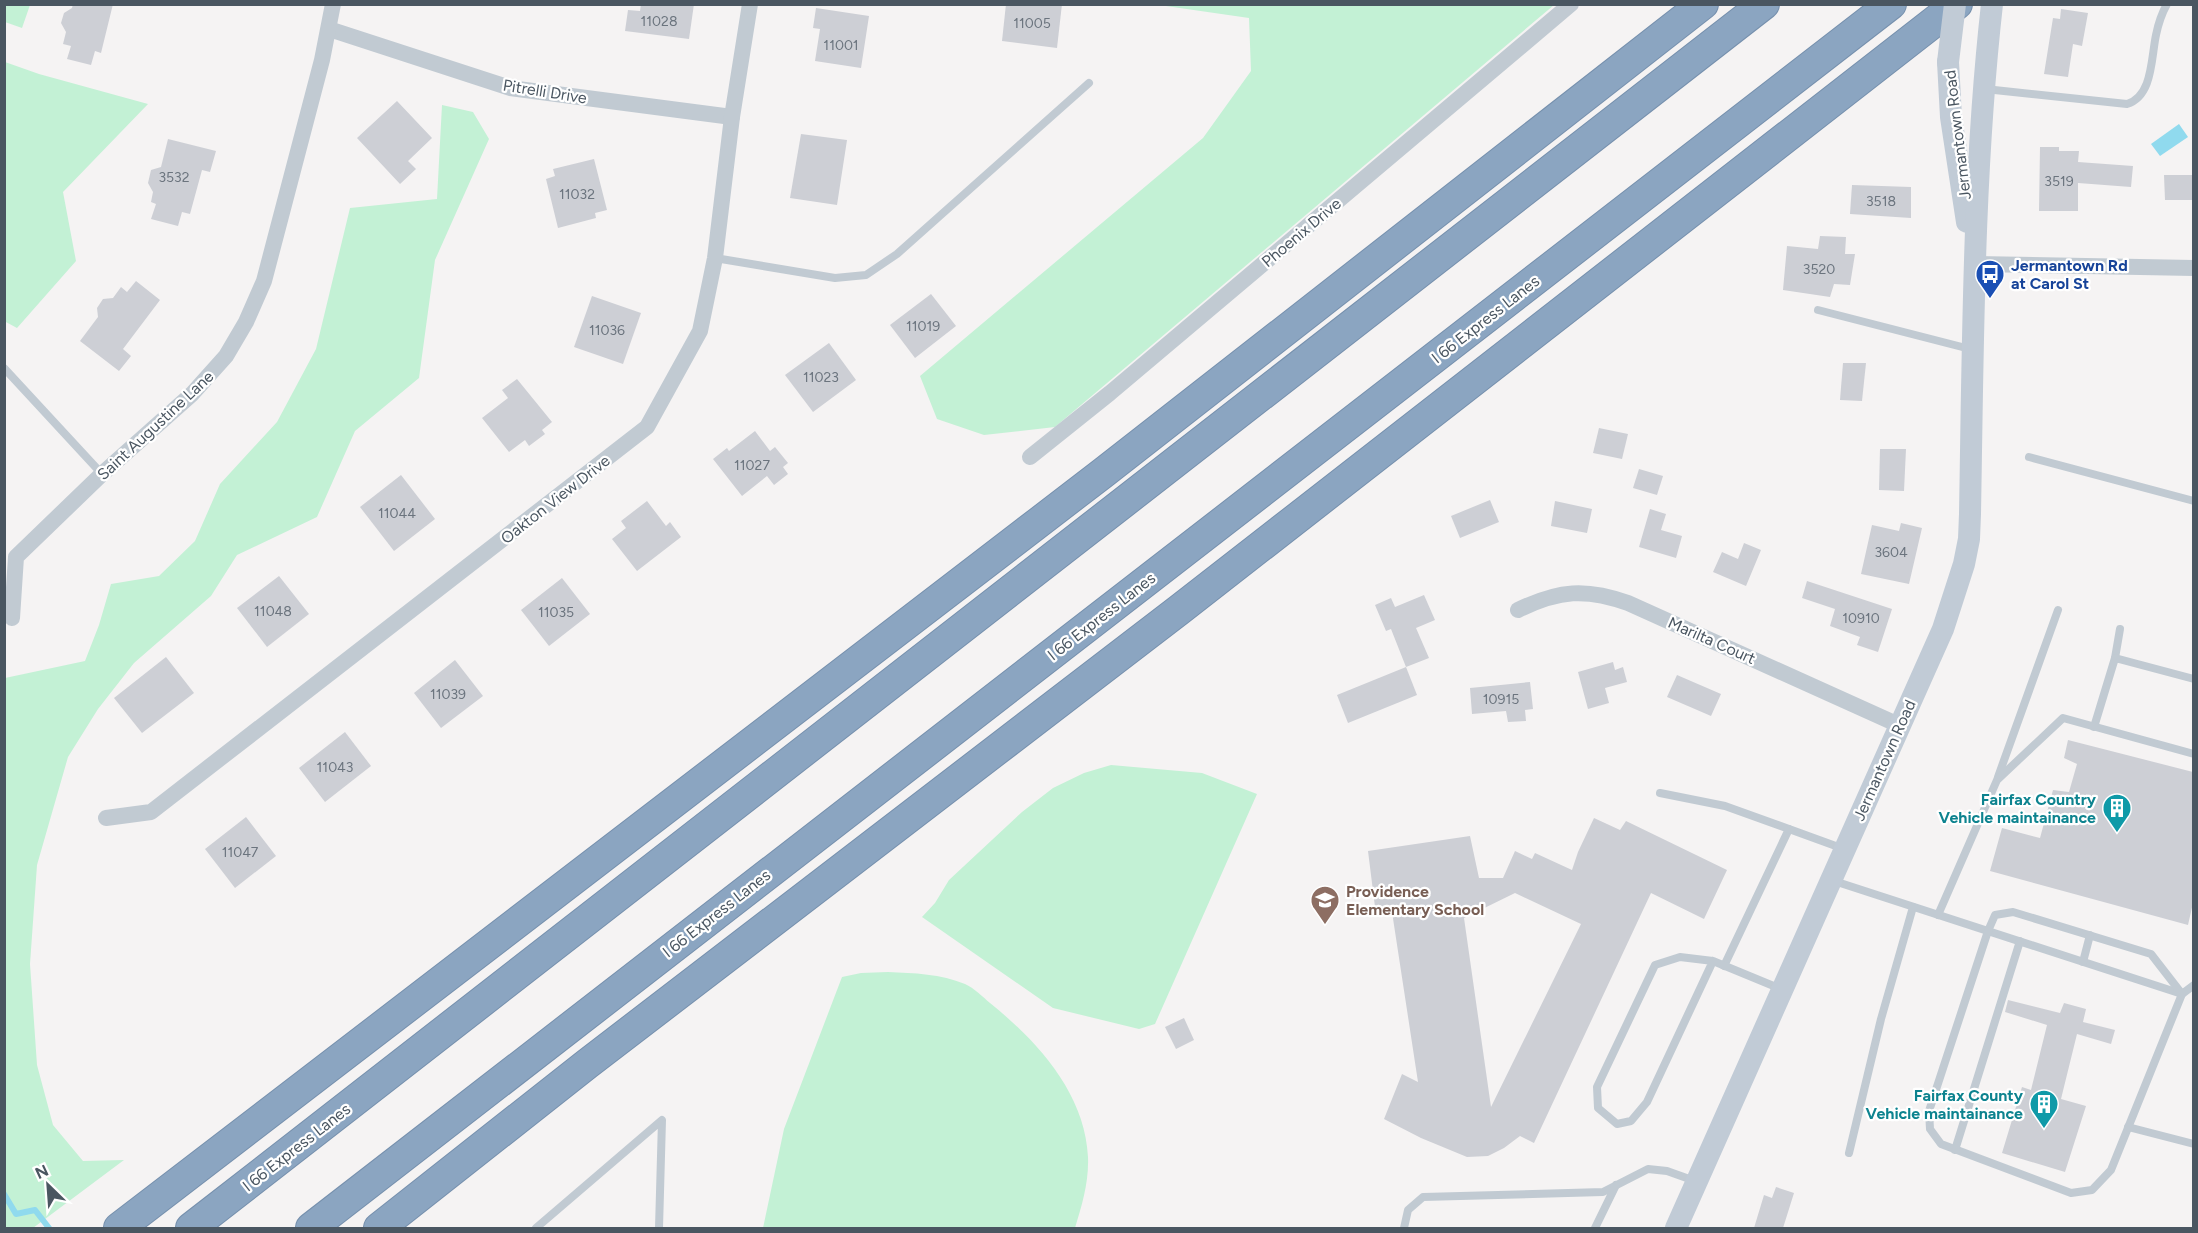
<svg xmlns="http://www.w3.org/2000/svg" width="2198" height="1233" font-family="Figtree,sans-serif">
	<rect width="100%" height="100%" fill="#f5f3f3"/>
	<g fill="#c3f1d5">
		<polygon points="5,4 30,5 22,28 5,22"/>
		<polygon points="1159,5 1554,5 1055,427 984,435 937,419 920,376 1203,138 1251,71 1249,18"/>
		<polygon points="5,62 39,74 148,104 63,192 76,261 17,328 4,321"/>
		<polygon points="442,105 473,112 489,139 435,260 419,378 355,431 317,517 237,555 211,596 134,663 98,709 68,757 37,865 30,964 37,1065 53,1125 83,1161 124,1160 33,1228 5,1228 5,678 85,661 99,625 111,584 159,576 195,541 220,484 277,422 316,349 350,208 437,199"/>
		<polygon points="1111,765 1202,773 1257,794 1155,1024 1139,1029 1053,1008 922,917 935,903 949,880 1022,812 1053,788 1084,773"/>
		<path d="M888,972C914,973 941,974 965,984C974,988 983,997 990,1003C1037,1041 1085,1093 1088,1157C1089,1182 1082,1205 1075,1228H763L784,1129L842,977L861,973Z"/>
	</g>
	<polygon fill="#90daee" points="2179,124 2188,137 2160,156 2151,144"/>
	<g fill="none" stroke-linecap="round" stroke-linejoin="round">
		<polyline stroke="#90daee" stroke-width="6" points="4,1194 16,1214 35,1210 49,1228"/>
	</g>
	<g fill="#cdcfd5" fill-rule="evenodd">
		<polygon points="73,4 113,4 101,53 95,51 91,65 67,59 71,46 63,44 66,32 61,23 64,13 72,8"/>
		<polygon points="641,4 694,4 689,39 625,31 628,10 640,11"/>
		<polygon points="1006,4 1062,4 1057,48 1002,41"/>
		<polygon points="816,8 869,16 861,68 815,61 820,29 813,28"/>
		<polygon points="2061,9 2088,13 2082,46 2073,44 2068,77 2044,74 2053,18 2060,19"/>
		<polygon points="397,101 432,138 408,161 416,169 400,184 357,138"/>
		<polygon points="801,134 847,140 837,205 790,198"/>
		<polygon points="168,139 216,151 210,172 202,170 190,214 182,212 178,226 151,219 156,204 151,202 153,192 148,183 151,170 161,167"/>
		<polygon points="2040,147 2059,147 2059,151 2079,151 2078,162 2133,166 2131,187 2078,183 2078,211 2039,211"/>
		<polygon points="594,159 607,210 595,213 596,218 558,228 546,179 555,176 553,169"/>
		<polygon points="2164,175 2193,175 2193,200 2165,200"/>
		<polygon points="1852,185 1911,187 1911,218 1850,214"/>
		<polygon points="1820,236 1846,237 1845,254 1855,254 1850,285 1834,284 1830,297 1783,290 1787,246 1818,249"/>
		<polygon points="136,281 160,300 123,349 131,356 119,371 80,341 98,317 97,308 103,299 113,298 121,287 127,292"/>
		<polygon points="931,294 956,326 915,358 890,325"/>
		<polygon points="592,296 641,313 623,364 574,347"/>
		<polygon points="829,343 856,380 813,412 785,375"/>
		<polygon points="1843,363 1866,363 1862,401 1840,400"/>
		<polygon points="517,379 552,422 542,430 545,434 529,446 525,440 509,452 482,418 508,398 502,390"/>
		<polygon points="1599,428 1628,434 1622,459 1593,453"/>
		<polygon points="755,431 770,451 775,447 788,463 783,467 788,474 774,485 767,476 742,496 713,459 727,448 729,451"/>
		<polygon points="1880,449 1906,449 1904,491 1879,490"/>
		<polygon points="1639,469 1663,476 1657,495 1633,488"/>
		<polygon points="401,475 435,519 394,551 360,507"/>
		<polygon points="1490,500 1499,522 1460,538 1451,516"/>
		<polygon points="647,501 666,526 670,522 681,537 637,571 612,539 626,528 621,521"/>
		<polygon points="1555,501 1592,509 1587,533 1551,526"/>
		<polygon points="1650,509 1666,514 1661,530 1682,536 1676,558 1639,547"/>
		<polygon points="1901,523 1922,528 1909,584 1861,574 1872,525 1899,531"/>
		<polygon points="1744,543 1761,550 1746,586 1713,572 1722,552 1738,559"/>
		<polygon points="279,576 309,614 267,647 237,608"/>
		<polygon points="562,578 590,614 549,646 521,610"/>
		<polygon points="1807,581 1892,609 1878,652 1857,645 1860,637 1830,626 1835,609 1802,598"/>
		<polygon points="1424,595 1435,620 1416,628 1429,658 1406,667 1391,629 1386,631 1375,605 1391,598 1395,607"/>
		<polygon points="166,657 194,693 142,733 114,698"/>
		<polygon points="455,660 483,696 441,728 414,693"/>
		<polygon points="1613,662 1615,670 1623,667 1627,682 1605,688 1609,703 1588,709 1578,672"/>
		<polygon points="1406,667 1417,695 1348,723 1337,695"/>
		<polygon points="1677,675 1721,694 1711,716 1667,697"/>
		<polygon points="1530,682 1533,709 1525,710 1526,721 1508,722 1506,711 1472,714 1470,688"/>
		<polygon points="345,732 371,766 325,802 299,768"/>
		<polygon points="2068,740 2193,772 2193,903 2188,925 1990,871 2002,828 2040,838 2053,790 2069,792 2077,764 2064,758"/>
		<polygon points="246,817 276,856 235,888 205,849"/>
		<path d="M1594,818L1620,830L1626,821L1727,870L1704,919L1651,893L1534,1143L1520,1136L1504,1148L1488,1156L1467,1157L1421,1138L1384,1119L1402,1074L1418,1082L1392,912L1376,915L1368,851L1470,836L1479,878H1503L1515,851L1532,859L1535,853L1572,870L1578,852ZM1515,893L1581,924L1491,1107L1464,918Z"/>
		<polygon points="2008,1000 2060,1013 2064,1003 2086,1009 2083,1022 2115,1030 2111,1044 2077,1034 2061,1099 2086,1106 2065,1172 2002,1153 2022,1087 2031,1090 2047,1025 2005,1012"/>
		<polygon points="1184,1018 1194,1040 1176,1049 1165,1027"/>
		<polygon points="1776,1187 1794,1193 1783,1228 1754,1228 1764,1195 1772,1198"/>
	</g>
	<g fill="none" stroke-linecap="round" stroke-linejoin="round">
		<g stroke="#7690ad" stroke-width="32">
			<g id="highway">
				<polyline points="119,1228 1103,473 1703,4"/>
				<polyline points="191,1228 1764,4"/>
				<polyline points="311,1228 1891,4"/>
				<polyline points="379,1228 587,1064 1179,610 1957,4"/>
			</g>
		</g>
		<g stroke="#c1cad2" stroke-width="8">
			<path d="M1985,89L2127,104C2153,96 2151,58 2156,35C2158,25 2162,13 2167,4"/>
			<polyline points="715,258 835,278 866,275 897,254 1089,83"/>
			<polyline points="1818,310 1970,349"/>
			<polyline points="4,368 102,474"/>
			<polyline points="2029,457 2194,501"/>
			<polyline points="2115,658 2120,629"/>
			<polyline points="2094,727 2115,658 2194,679"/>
			<polyline points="1998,777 2058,610"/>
			<polyline points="1660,793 1725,806 1789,829 1724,966"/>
			<polyline points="1789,829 1844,849"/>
			<polyline points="1831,880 2182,994 2194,985"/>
			<polygon points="2013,912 2151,954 2182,994 2111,1170 2092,1190 2071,1193 1941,1144 1930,1129 1929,1111 1988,931 1995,915"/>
			<polyline points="1938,915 1997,780 2063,718 2194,754"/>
			<polyline points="1713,961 1647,1102 1631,1121 1617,1124 1598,1108 1597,1087 1655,965 1680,957 1713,961 1781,989"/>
			<polyline points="2083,962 2090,935"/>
			<polyline points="2128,1127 2194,1144"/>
			<polyline points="1955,1150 2020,941"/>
			<polyline points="1849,1153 1881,1019 1913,907"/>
			<polyline points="536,1228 662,1120 659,1228"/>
			<polyline points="1404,1228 1408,1210 1423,1197 1603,1192 1648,1169 1667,1171 1695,1181"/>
			<polyline points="1595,1228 1616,1185"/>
		</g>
		<g stroke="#c1cad2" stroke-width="16">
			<polyline points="329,29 510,88 732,117"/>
			<polyline points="1975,264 2194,268"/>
			<polyline points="1030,457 1110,393 1571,4"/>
			<path d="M1518,610C1559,590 1586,588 1628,603L1901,726"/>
			<polyline points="12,618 16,557 102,474 192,394 226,356 246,322 264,281 322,60 333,4"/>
			<polyline points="106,818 151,812 647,427 700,331 715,258 732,117 750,4"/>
		</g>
		<g stroke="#c1cbd6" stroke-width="22">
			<polyline points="1948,62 1951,117 1967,222"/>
			<path d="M1676,1228L1943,629L1964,564L1969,539L1970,514C1973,344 1973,174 1992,4"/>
		</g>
		<use href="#highway" stroke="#8ba5c1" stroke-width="30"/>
		<polyline stroke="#c1cbd6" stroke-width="22" points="1948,62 1955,4"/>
	</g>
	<defs>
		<g id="bus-pin" transform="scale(1.5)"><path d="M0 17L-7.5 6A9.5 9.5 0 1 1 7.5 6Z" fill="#1a4fb4" stroke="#fff"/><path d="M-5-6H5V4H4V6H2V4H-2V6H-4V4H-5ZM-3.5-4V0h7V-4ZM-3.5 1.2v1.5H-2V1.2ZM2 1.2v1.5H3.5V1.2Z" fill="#fff"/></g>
		<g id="building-pin" transform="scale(1.5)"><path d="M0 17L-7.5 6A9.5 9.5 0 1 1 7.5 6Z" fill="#0f9aa8" stroke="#fff"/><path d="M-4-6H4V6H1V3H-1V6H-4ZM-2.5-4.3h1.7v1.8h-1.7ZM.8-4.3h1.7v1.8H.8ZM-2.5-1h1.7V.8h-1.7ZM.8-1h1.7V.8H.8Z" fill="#fff"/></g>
		<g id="school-pin" transform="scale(1.5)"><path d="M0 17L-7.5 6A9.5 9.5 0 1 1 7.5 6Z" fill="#8d6e63" stroke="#fff"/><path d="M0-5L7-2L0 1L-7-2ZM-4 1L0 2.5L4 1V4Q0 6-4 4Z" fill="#fff"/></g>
	</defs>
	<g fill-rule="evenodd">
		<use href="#bus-pin" x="1990" y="274"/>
		<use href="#building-pin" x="2117" y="808"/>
		<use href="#school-pin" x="1325" y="900"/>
		<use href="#building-pin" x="2044" y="1104"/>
	</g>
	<g text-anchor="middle" stroke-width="4.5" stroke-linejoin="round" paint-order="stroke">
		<g font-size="14" fill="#6b747e">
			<text x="659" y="26">11028</text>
			<text x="1032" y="28">11005</text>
			<text x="841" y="50">11001</text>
			<text x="174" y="182">3532</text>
			<text x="2059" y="186">3519</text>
			<text x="577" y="199">11032</text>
			<text x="1881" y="206">3518</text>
			<text x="1819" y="274">3520</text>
			<text x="923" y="331">11019</text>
			<text x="607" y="335">11036</text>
			<text x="821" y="382">11023</text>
			<text x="752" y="470">11027</text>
			<text x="397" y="518">11044</text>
			<text x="1891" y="557">3604</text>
			<text x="273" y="616">11048</text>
			<text x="556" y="617">11035</text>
			<text x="1861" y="623">10910</text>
			<text x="448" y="699">11039</text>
			<text x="1501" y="704">10915</text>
			<text x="335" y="772">11043</text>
			<text x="240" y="857">11047</text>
		</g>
		<g font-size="16" fill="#4a5661" stroke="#fff">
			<text transform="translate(545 91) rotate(9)" y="6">Pitrelli Drive</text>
			<text transform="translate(1957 135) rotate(-97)" y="6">Jermantown Road</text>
			<text transform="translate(1301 232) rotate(-40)" y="6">Phoenix Drive</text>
			<text transform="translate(1485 319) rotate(-38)" y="6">I 66 Express Lanes</text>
			<text transform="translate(155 425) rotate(-43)" y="6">Saint Augustine Lane</text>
			<text transform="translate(555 499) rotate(-38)" y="6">Oakton View Drive</text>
			<text transform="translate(1101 616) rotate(-38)" y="6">I 66 Express Lanes</text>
			<text transform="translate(1712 640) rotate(24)" y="6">Marilta Court</text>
			<text transform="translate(1884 760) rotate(-66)" y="6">Jermantown Road</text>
			<text transform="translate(716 913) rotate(-38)" y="6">I 66 Express Lanes</text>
			<text transform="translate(296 1147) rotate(-38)" y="6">I 66 Express Lanes</text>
		</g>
		<g font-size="16" font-weight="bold" fill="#164399" stroke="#fff" text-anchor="start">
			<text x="2011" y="271">Jermantown Rd<tspan x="2011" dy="18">at Carol St</tspan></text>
		</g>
		<g font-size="16" font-weight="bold" fill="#0d838f" stroke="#fff" text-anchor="end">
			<text x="2096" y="805">Fairfax Country<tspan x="2096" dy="18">Vehicle maintainance</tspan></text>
			<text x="2023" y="1101">Fairfax County<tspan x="2023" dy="18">Vehicle maintainance</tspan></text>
		</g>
		<g font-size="16" font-weight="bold" fill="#785e54" stroke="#fff" text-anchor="start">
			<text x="1346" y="897">Providence<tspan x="1346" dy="18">Elementary School</tspan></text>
		</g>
	</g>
	<rect width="2198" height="1233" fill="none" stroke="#4a5661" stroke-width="12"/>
	<g transform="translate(48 1185) rotate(335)" stroke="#ffffff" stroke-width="4.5" paint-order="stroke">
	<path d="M0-4.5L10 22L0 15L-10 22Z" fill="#4a5661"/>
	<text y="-9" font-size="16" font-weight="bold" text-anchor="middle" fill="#4a5661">N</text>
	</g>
</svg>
